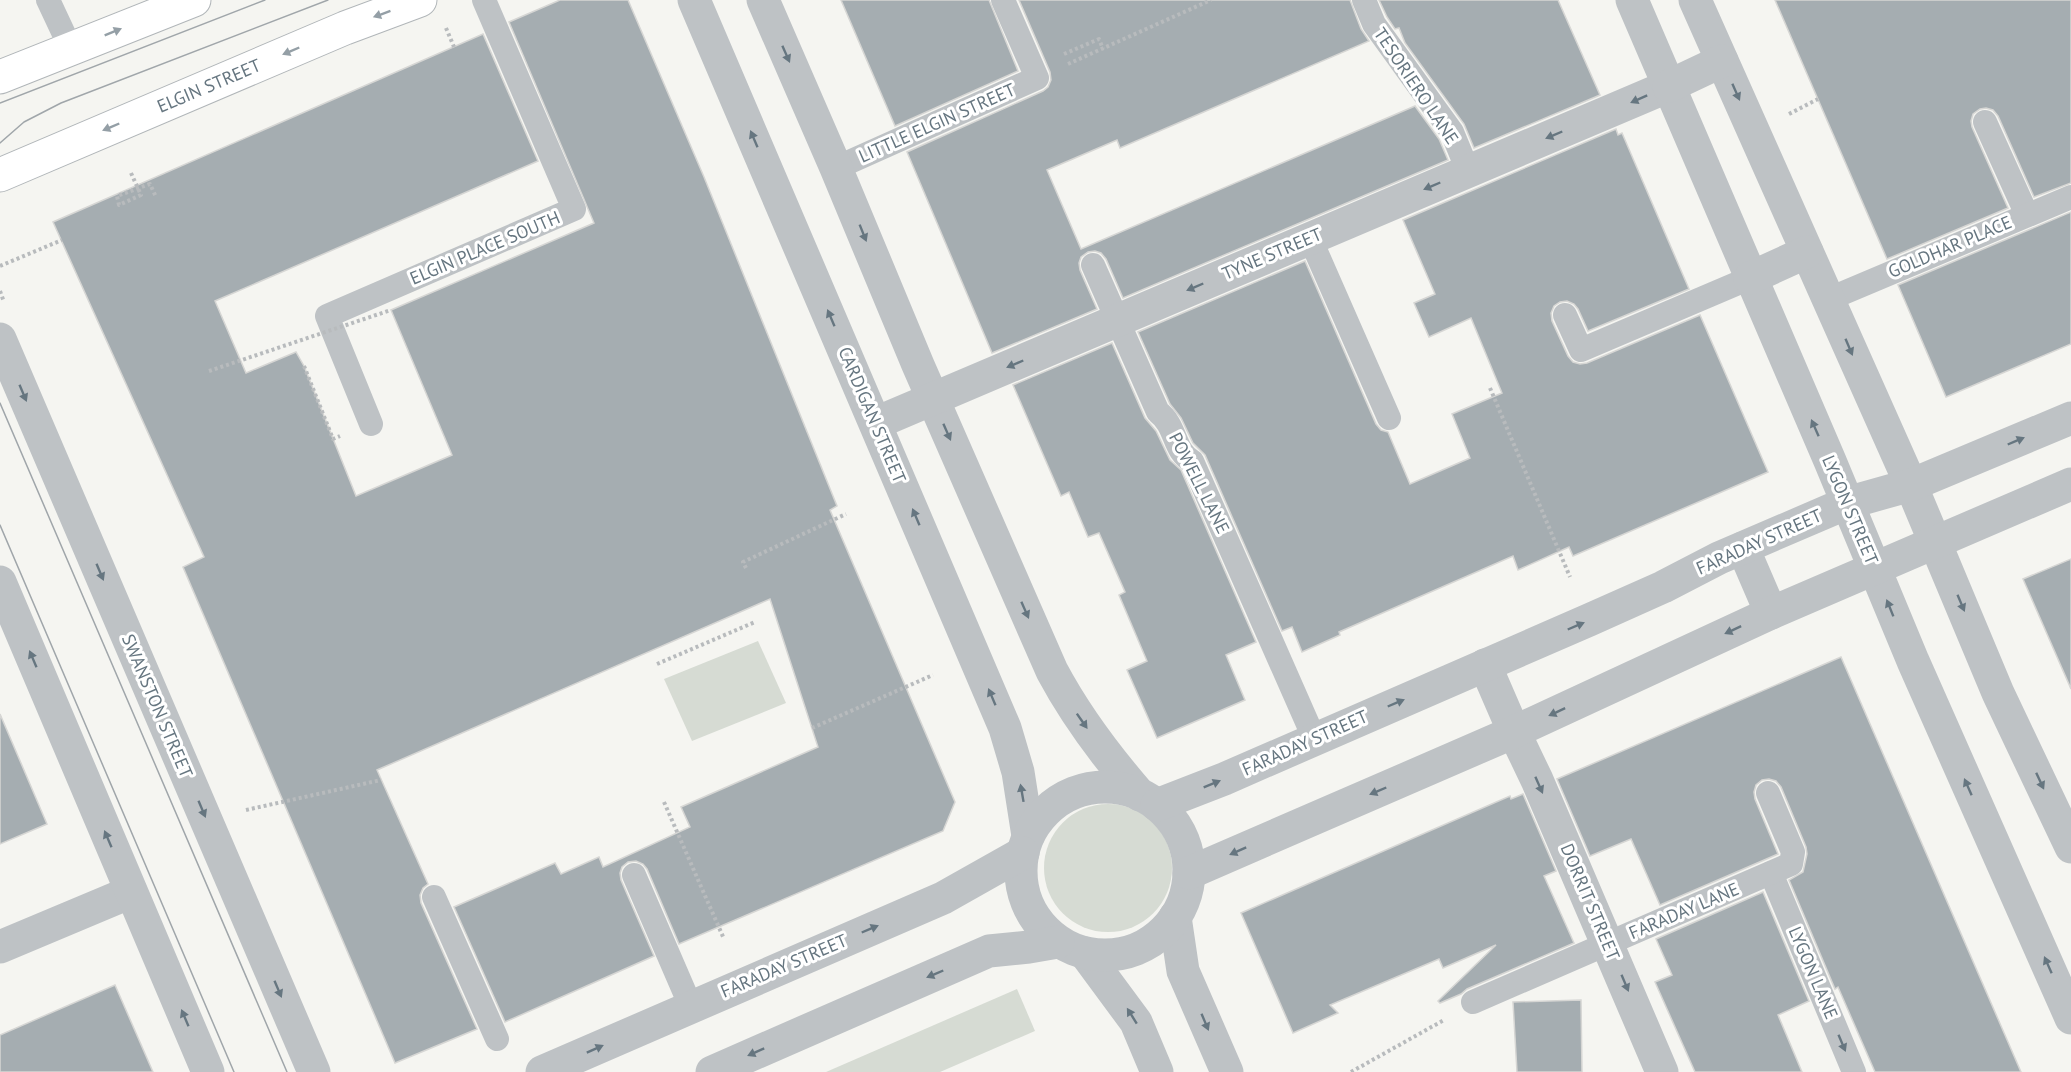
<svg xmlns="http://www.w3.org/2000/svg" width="2071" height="1072" font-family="'PT Sans',sans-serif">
	<rect width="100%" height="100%" fill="#f5f5f1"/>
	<g fill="#d6dbd3">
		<polygon points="758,641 786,703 692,741 664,679"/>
		<circle cx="1108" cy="868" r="64"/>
		<polygon points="1017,989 1035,1031 940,1072 826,1072"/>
	</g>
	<g fill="#a5adb1" stroke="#d6d6d4" stroke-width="1.5">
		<polygon points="560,0 628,0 704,177 837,506 830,510 955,802 943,831 679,944 647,869 643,864 636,861 628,862 622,867 620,873 621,880 654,956 505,1022 454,907 555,863 561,874 599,857 603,867 690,827 681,807 818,747 770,599 377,770 428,884 423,888 420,895 421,903 477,1029 395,1063 183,567 204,557 53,222 483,34 538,161 215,301 246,373 296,352 304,366 356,496 452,455 391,310 594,223 509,22"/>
		<polygon points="841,0 989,0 1018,71 895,126"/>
		<polygon points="1019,0 1350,0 1361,29 1369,41 1120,148 1117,140 1047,170 1081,249 1415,106 1439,139 1448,160 1123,298 1106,259 1101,253 1095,251 1088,252 1081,257 1079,263 1080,270 1097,309 992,353 907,152 1043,91 1048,87 1051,80 1050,72"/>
		<polygon points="1379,0 1558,0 1600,95 1474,148 1464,124 1405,43 1399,28 1395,29 1387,17"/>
		<polygon points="1775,0 2071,0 2071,183 2034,197 1998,116 1993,110 1986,108 1980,109 1973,114 1971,121 1972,127 2008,208 1887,259"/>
		<polygon points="1616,129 1618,135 1622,133 1689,289 1588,331 1578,309 1574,304 1567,301 1560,302 1554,306 1551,313 1552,321 1568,356 1573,362 1580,364 1587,363 1700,315 1768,472 1573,556 1569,547 1518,570 1513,556 1339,632 1340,635 1302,652 1292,627 1282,631 1205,455 1193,443 1181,418 1170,404 1138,332 1305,261 1376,424 1381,430 1388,432 1410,484 1470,458 1452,414 1502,393 1471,318 1429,337 1414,303 1435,294 1403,220"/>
		<polygon points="2071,212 2071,344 1946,397 1898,285"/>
		<polygon points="1112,343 1145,418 1156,431 1170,460 1181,470 1256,642 1226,655 1245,700 1157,738 1127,670 1147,661 1119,595 1125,592 1099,533 1088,537 1069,492 1061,496 1013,385"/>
		<polygon points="2071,559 2071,689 2023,579"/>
		<polygon points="1841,657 1998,1019 2021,1072 1875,1072 1838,987 1835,989 1789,880 1803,872 1807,854 1806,847 1781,787 1776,781 1769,779 1762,780 1756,785 1754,792 1755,799 1778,854 1660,905 1631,839 1590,856 1557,779"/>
		<polygon points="0,714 47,824 0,844"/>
		<polygon points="1523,794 1556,871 1544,876 1574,943 1467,989 1461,994 1440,1003 1438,1001 1496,945 1443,968 1439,959 1330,1005 1338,1013 1293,1033 1241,913 1510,796 1511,799"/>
		<polygon points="1763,892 1809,1001 1778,1015 1802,1072 1695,1072 1655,982 1672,975 1656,939"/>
		<polygon points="115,985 153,1072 0,1072 0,1035"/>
		<polygon points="1581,1000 1582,1072 1517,1072 1513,1002"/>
	</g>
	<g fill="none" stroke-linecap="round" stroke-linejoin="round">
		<g stroke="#b1b6b9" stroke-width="35">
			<g id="secondary">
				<polyline points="0,77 194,0"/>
				<polyline points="0,175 345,28 420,0"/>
			</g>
		</g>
		<g stroke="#b8bbbd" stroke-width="4" stroke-dasharray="3 3" stroke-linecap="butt">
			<polyline points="446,28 454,47"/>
			<polyline points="1064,54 1099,39 1103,49"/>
			<polyline points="1068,64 1211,0"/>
			<polyline points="1789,114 1818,99"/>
			<polyline points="131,173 141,195 119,205 117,196 150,184 156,197"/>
			<polyline points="0,266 62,240"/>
			<polyline points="0,291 4,302"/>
			<polyline points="304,366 333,439 340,436"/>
			<polyline points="1490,388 1570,577"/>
			<polyline points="746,568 743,562 846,514"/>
			<polyline points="657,664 755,622"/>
			<polyline points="812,728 933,675"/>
			<polyline points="664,802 724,939"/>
			<polyline points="246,810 381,780"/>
			<polyline points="1351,1072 1444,1020"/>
		</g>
		<g stroke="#bec2c5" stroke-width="24">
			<polyline points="48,0 71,49"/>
			<polyline points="1364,0 1374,24 1452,132 1468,171"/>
			<polyline points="1985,122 2027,215"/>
			<polyline points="836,168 1037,78 1003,0"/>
			<polyline points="1310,238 1389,418"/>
			<path d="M1093,265L1158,412C1177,426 1173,451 1192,461L1314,738"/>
			<polyline points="1829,299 2071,197"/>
			<polyline points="1565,315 1581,350 1750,278"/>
			<polyline points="371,424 327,316 574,209 484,0"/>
			<polyline points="1771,873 1854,1072"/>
			<polyline points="634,875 691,1007"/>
			<polyline points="434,897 497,1039"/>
			<polyline points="1473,1002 1791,864 1793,852 1768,793"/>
		</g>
		<polyline stroke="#bec2c5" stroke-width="33" points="0,947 131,892"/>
		<g stroke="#bec2c5" stroke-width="33">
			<polyline points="694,0 1005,728 1018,772 1028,836"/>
			<path d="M763,0L836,168L918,365L1052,671C1076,716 1106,756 1140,795"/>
			<polyline points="876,423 1669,86"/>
			<polyline points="1514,732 1537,780 1662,1072"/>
			<polyline points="1175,917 1183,971 1227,1072"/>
			<polyline points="1085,953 1136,1022 1157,1072"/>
		</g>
		<g stroke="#bec2c5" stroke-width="33">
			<polyline points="1632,0 1830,461 1913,661 2071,1018"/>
			<polyline points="1695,0 1911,485 1998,693 2071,847"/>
			<polyline points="1669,86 1722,61"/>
			<polyline points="1750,278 1807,252"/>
			<polyline points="0,339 314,1072"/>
			<polyline points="1743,548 1771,613"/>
			<polyline points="0,582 208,1072"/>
			<polyline points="1485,665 1514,732"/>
			<circle cx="1105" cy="871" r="84"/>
			<polyline points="1157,805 1224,779 1589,620 1663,587 1719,558 1847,503 1911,485 2071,418"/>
			<polyline points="1189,873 1514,732 1771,613 2071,484"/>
			<polyline points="542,1072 943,898 1023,853"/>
			<polyline points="712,1072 989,951 1029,947 1058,942"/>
		</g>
		<use href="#secondary" stroke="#fff" stroke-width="33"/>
		<g stroke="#a0a6aa" stroke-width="1.5">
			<polyline points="0,103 265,0"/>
			<polyline points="0,143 24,122 61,103 328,0"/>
			<polyline points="0,403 287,1072"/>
			<polyline points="0,525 234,1072"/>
		</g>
		<polyline stroke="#b8bbbd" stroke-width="4" stroke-dasharray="3 3" stroke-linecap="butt" points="209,371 391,310"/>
	</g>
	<defs><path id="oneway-solid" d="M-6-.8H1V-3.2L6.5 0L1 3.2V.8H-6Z" transform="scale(1.5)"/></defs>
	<g fill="#949fa6">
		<use href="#oneway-solid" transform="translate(382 14) rotate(160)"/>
		<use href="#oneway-solid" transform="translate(113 32) rotate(-22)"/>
		<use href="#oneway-solid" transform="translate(291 51) rotate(157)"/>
		<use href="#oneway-solid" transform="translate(111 127) rotate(157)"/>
	</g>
	<g fill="#667680">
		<use href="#oneway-solid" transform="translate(786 54) rotate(66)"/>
		<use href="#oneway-solid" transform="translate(1736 92) rotate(66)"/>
		<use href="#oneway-solid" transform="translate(1639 99) rotate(156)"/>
		<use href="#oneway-solid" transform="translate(1554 135) rotate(157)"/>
		<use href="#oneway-solid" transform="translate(754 139) rotate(-113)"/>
		<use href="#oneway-solid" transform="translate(1432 186) rotate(157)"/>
		<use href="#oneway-solid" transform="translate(863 233) rotate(68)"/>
		<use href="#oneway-solid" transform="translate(1195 287) rotate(157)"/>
		<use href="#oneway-solid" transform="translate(831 318) rotate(-113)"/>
		<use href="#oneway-solid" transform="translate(1849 347) rotate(67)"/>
		<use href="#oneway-solid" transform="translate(1015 364) rotate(157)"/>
		<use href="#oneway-solid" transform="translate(23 393) rotate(67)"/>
		<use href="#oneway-solid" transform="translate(1815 428) rotate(-114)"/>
		<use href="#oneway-solid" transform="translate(947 432) rotate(66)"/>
		<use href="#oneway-solid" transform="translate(2016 441) rotate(-23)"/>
		<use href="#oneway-solid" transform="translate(916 517) rotate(-113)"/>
		<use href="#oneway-solid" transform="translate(100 572) rotate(67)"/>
		<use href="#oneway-solid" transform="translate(1961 603) rotate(67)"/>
		<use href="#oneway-solid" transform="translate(1890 608) rotate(-112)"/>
		<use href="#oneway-solid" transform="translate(1025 610) rotate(66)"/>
		<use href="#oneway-solid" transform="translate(1576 626) rotate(-23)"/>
		<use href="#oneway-solid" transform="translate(1733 630) rotate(155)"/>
		<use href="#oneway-solid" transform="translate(33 659) rotate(-113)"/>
		<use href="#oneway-solid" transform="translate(992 697) rotate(-113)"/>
		<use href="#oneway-solid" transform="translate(1396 703) rotate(-23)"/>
		<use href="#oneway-solid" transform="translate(1557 712) rotate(155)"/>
		<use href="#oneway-solid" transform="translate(1082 721) rotate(55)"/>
		<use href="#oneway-solid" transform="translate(2040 781) rotate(65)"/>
		<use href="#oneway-solid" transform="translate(1212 784) rotate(-22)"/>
		<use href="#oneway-solid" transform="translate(1539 785) rotate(66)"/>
		<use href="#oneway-solid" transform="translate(1968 787) rotate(-114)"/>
		<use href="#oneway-solid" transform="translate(1378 791) rotate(157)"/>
		<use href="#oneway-solid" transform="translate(1022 793) rotate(-100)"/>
		<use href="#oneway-solid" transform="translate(202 809) rotate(67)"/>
		<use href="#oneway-solid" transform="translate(108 839) rotate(-113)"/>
		<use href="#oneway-solid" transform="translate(1238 851) rotate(156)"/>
		<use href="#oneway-solid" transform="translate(870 929) rotate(-23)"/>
		<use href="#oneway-solid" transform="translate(2048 965) rotate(-114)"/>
		<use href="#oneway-solid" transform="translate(935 974) rotate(157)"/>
		<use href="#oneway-solid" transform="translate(1625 983) rotate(67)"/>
		<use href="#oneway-solid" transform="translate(278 989) rotate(67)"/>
		<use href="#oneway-solid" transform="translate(1132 1016) rotate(-122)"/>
		<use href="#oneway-solid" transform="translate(185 1018) rotate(-113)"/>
		<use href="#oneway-solid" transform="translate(1205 1022) rotate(67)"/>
		<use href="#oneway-solid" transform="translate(1842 1043) rotate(67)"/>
		<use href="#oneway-solid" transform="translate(595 1049) rotate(-24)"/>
		<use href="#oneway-solid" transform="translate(756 1052) rotate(156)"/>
	</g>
	<g text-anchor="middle" stroke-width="6" stroke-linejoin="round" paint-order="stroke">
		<g font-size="18" fill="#667680" stroke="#fff">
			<text transform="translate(209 86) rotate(-23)" y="6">ELGIN STREET</text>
			<text transform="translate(1416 86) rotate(56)" y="6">TESORIERO LANE</text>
			<text transform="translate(937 123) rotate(-24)" y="6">LITTLE ELGIN STREET</text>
			<text transform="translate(1950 247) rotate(-23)" y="6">GOLDHAR PLACE</text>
			<text transform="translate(485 248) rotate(-23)" y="6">ELGIN PLACE SOUTH</text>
			<text transform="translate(1272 254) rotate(-23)" y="6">TYNE STREET</text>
			<text transform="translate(872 415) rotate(67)" y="6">CARDIGAN STREET</text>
			<text transform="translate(1199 483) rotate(63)" y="6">POWELL LANE</text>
			<text transform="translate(1850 510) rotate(67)" y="6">LYGON STREET</text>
			<text transform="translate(1759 542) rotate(-24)" y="6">FARADAY STREET</text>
			<text transform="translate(157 706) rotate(67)" y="6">SWANSTON STREET</text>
			<text transform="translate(1305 743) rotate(-24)" y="6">FARADAY STREET</text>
			<text transform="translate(1590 902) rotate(67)" y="6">DORRIT STREET</text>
			<text transform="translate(1684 911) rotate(-23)" y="6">FARADAY LANE</text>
			<text transform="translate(784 966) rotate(-23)" y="6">FARADAY STREET</text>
			<text transform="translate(1813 973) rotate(67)" y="6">LYGON LANE</text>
		</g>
	</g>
</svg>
